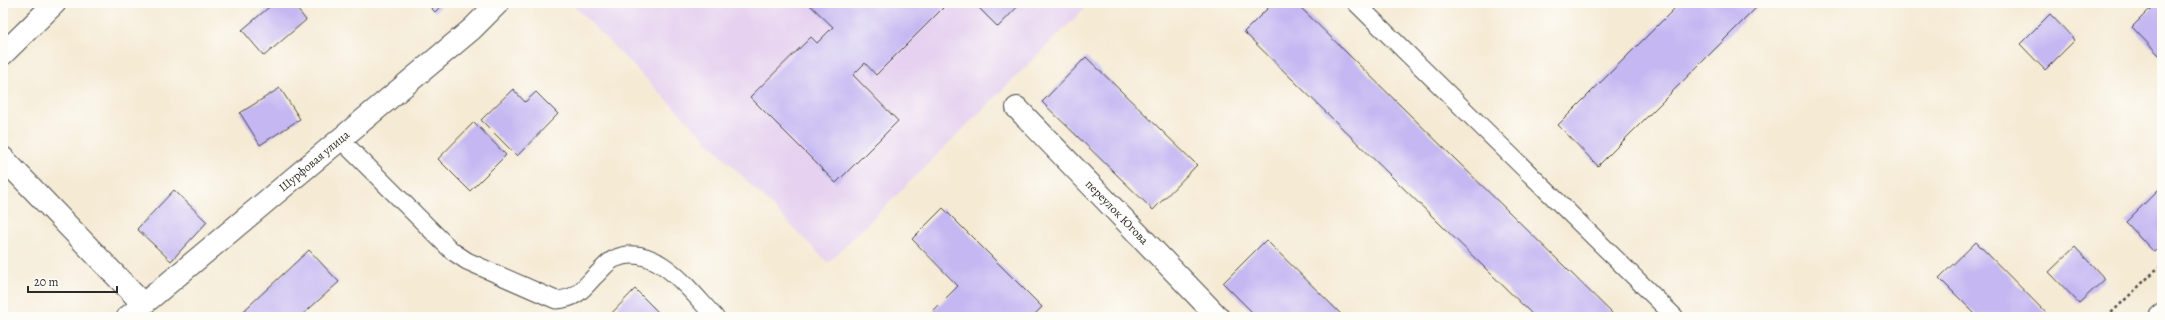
<svg xmlns="http://www.w3.org/2000/svg" width="2165" height="320" font-family="Alegreya,serif">
	<rect width="100%" height="100%" fill="#fdfcf7"/>
	<filter id="ink" filterUnits="userSpaceOnUse"><feTurbulence type="fractalNoise" baseFrequency=".025" numOctaves="2"/><feDisplacementMap in="SourceGraphic" scale="8" xChannelSelector="R" yChannelSelector="G"/><feConvolveMatrix kernelMatrix="1 2 1 2 8 2 1 2 1" color-interpolation-filters="sRGB"/></filter>
	<filter id="wash" filterUnits="userSpaceOnUse"><feTurbulence type="fractalNoise" baseFrequency=".012" numOctaves="4" result="noise"/><feDisplacementMap in="SourceGraphic" scale="16" xChannelSelector="R" yChannelSelector="G"/><feGaussianBlur stdDeviation="0.9" result="paint"/><feColorMatrix in="noise" values="0 0 0 0 0 0 0 0 0 0 0 0 0 0 0 0 0 1.4 0 .05"/><feComposite in="paint" operator="in"/></filter>
	<g filter="url(#wash)">
		<rect width="100%" height="100%" fill="#f5ead4"/>
		<polygon fill="#e6d2f0" points="571,3 1090,3 828,263"/>
		<g id="blocks">
			<g fill="#c4b7f2">
				<polygon points="274,3 292,3 306,20 264,56 242,30"/>
				<polygon points="426,3 444,3 435,12"/>
				<polygon points="808,3 937,3 943,8 876,75 865,63 853,75 898,121 836,183 750,97 811,37 817,43 833,27"/>
				<polygon points="974,3 1021,3 998,27"/>
				<polygon points="1273,3 1296,3 1616,317 1535,317 1244,32"/>
				<polygon points="1680,3 1761,3 1598,166 1558,125"/>
				<polygon points="2156,3 2162,5 2162,53 2159,55 2132,27"/>
				<polygon points="2050,14 2075,40 2045,70 2020,44"/>
				<polygon points="1086,57 1197,165 1153,210 1042,102"/>
				<polygon points="280,88 300,119 260,145 240,113"/>
				<polygon points="513,89 525,102 536,92 558,114 517,156 481,120"/>
				<polygon points="474,122 506,155 470,191 438,159"/>
				<polygon points="2160,188 2162,244 2154,252 2126,222"/>
				<polygon points="174,190 207,222 171,261 137,229"/>
				<polygon points="943,208 1042,307 1032,317 939,317 933,311 958,286 912,239"/>
				<polygon points="1266,240 1344,317 1257,317 1223,283"/>
				<polygon points="1976,242 2050,317 1978,317 1939,278"/>
				<polygon points="2075,247 2105,279 2079,303 2049,272"/>
				<polygon points="309,250 339,282 300,317 237,317"/>
				<polygon points="635,289 663,317 608,317"/>
			</g>
		</g>
	</g>
	<g filter="url(#ink)">
		<use href="#blocks" fill-opacity="0" stroke="#494844" stroke-width="1"/>
		<g fill="none" stroke-linecap="round" stroke-linejoin="round">
			<g stroke="#494844" stroke-width="19">
				<g id="service">
					<polyline points="1356,3 1675,317"/>
					<path d="M340,139L452,251L467,261L556,300C576,299 582,290 594,277C600,272 607,262 614,259C655,240 690,291 715,317"/>
				</g>
			</g>
			<g stroke="#494844" stroke-width="24">
				<g id="minor">
					<polyline points="3,54 55,3"/>
					<polyline points="1017,108 1218,317"/>
					<polyline points="3,158 143,304"/>
					<polyline points="128,317 472,29 498,3"/>
					<polyline points="2160,317 2162,315"/>
				</g>
			</g>
			<polyline stroke="#494844" stroke-width="2.5" stroke-dasharray="3 3" stroke-linecap="butt" points="2107,317 2162,264"/>
			<use href="#service" stroke="#fff" stroke-width="17"/>
			<use href="#minor" stroke="#fff" stroke-width="22"/>
		</g>
	</g>
	<g text-anchor="middle" stroke-width="3" stroke-linejoin="round" paint-order="stroke">
		<g font-size="12" fill="#2b2b2b" stroke="#fdfcf7">
			<text transform="translate(314 161) rotate(-40)" y="4">Шурфовая улица</text>
			<text transform="translate(1117 212) rotate(46)" y="4">переулок Югова</text>
		</g>
	</g>
	<rect width="2165" height="320" fill="none" stroke="#fdfcf7" stroke-width="16"/>
	<path d="M28 286v6h89v-6" fill="none" stroke="#2b2b2b" stroke-width="2"/>
	<text x="34" y="286" font-size="12" fill="#2b2b2b" stroke="#fdfcf7" stroke-width="3" paint-order="stroke">20 m</text>
</svg>
